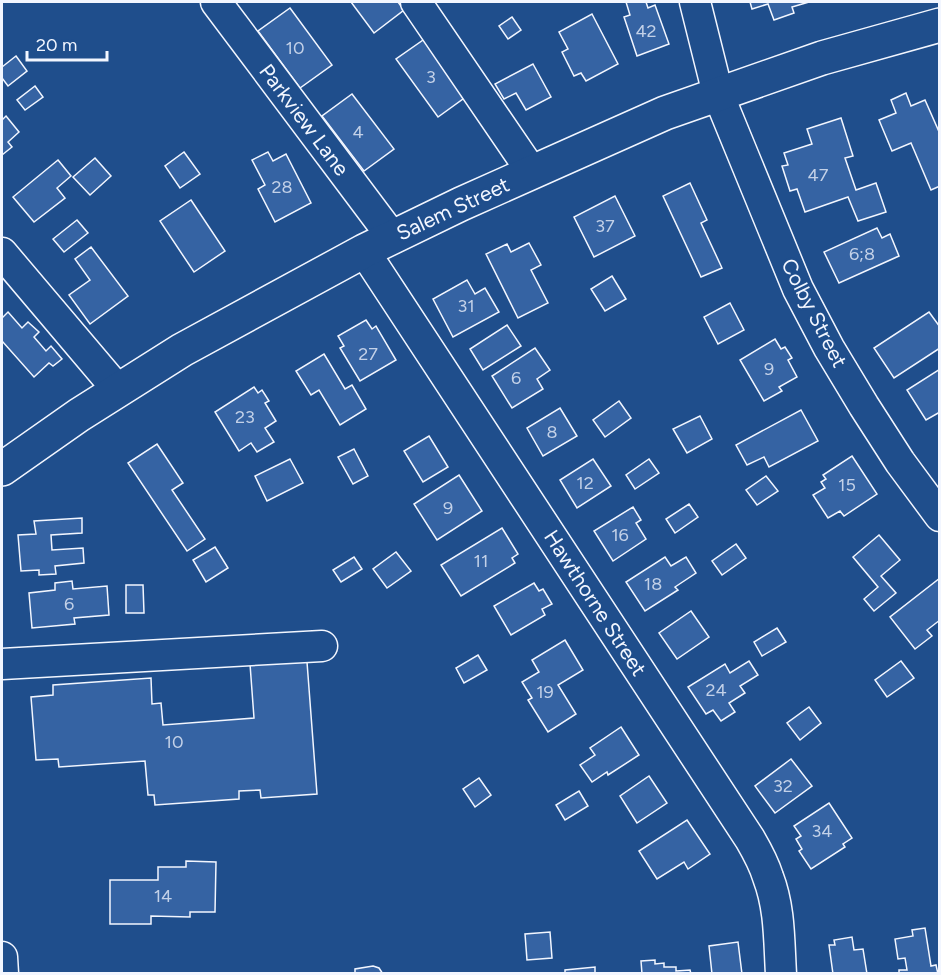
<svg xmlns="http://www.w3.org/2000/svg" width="941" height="975" font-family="Figtree,sans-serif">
	<rect width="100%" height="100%" fill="#1f4e8c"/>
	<g fill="#3563a3" stroke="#f2f6ff" stroke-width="1.5">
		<polygon points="351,2 398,2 404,10 374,33"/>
		<polygon points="626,2 646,2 648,8 655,5 669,44 637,56 624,17 630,15"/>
		<polygon points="750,2 809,2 792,7 794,13 774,20 768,4 752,9"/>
		<polygon points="290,8 332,65 300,88 258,31"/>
		<polygon points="592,14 618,64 586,81 581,73 574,76 562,52 568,49 559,32"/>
		<polygon points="512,17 521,30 508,39 499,26"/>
		<polygon points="426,38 467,96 438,117 396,59"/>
		<polygon points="16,56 27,71 8,86 2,78 2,67"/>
		<polygon points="533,64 551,97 526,110 516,93 504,99 495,84"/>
		<polygon points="35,86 43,97 25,110 17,100"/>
		<polygon points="906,93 911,106 925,100 940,134 940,186 931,190 911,143 892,151 879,120 896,113 891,100"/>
		<polygon points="352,94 394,149 364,171 322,116"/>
		<polygon points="6,116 19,132 8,142 12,147 2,155 2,120"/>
		<polygon points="841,118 853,156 845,158 856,190 876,183 886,212 858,221 848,197 805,212 797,189 790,191 782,166 788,165 784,153 812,144 807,129"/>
		<polygon points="184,152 200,174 180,188 165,166"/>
		<polygon points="268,152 273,161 286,154 311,203 275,222 258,189 265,185 252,160"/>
		<polygon points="95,158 111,176 90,195 73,177"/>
		<polygon points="58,160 71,176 57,188 65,198 34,222 13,197"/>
		<polygon points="690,183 707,220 701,223 722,268 701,277 663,196"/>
		<polygon points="615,196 635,236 594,257 574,217"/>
		<polygon points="191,200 225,251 194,272 160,221"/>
		<polygon points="77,220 88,233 64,252 53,239"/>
		<polygon points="877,228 882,238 890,234 899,256 839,283 824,252"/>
		<polygon points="529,243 541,265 531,270 548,303 518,318 486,254 507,244 511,252"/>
		<polygon points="91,247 128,296 90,324 69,295 90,280 75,259"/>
		<polygon points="612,276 626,299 605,311 591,289"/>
		<polygon points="467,280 475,294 485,288 499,312 453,337 433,299"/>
		<polygon points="730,303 744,330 718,344 704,317"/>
		<polygon points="8,312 22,328 28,322 39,332 34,337 46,351 51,346 62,359 53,366 49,363 34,377 2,341 2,318"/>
		<polygon points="929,312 940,327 940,348 894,378 874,348"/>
		<polygon points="366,320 372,329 376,326 396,360 360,381 340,348 344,346 338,336"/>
		<polygon points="507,325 521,346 483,370 470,349"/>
		<polygon points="775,339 781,349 785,347 792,358 788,360 797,377 779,387 782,391 764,401 740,360"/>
		<polygon points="535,348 550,370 537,379 543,389 512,408 492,376"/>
		<polygon points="324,354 345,389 352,385 366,409 340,425 319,390 311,395 296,371"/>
		<polygon points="940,369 940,412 926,420 907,390"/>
		<polygon points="254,387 258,393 262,390 269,401 265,403 276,421 265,428 274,442 257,452 251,443 239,451 215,412"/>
		<polygon points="619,401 631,418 605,437 593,420"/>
		<polygon points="560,408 577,436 543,456 527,428"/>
		<polygon points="801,410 818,441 769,467 764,457 747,465 736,445"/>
		<polygon points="700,416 712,439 687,453 673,429"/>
		<polygon points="429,436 448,467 423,482 404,451"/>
		<polygon points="157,444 183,483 172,490 205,539 187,551 128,463"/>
		<polygon points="354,449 368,476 353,484 338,457"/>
		<polygon points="852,456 877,494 844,516 840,511 828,518 813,495 825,488 821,482 826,479 823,475"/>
		<polygon points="290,459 303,483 267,501 255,476"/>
		<polygon points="593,459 611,486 577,508 560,480"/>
		<polygon points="649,459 659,473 635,489 626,475"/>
		<polygon points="459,475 482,511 437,540 414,504"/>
		<polygon points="766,476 778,491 757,505 746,490"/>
		<polygon points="689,504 698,517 675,533 666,519"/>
		<polygon points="633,507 641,520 636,523 646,539 613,561 594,531"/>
		<polygon points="82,518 82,533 51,535 52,550 83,548 84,563 55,566 56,574 39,575 39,570 21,571 18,535 36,534 34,521"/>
		<polygon points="502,528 518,554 512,558 515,563 461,596 441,565"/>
		<polygon points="879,535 900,560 881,576 896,593 874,611 864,599 878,587 853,557"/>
		<polygon points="736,544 746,558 722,575 712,561"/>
		<polygon points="215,547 228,568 206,582 193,560"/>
		<polygon points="396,552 411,571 387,588 373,569"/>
		<polygon points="354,557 362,569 341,582 333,570"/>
		<polygon points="665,557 671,566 686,557 696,573 675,587 678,590 645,611 626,582"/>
		<polygon points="940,578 940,620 927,630 932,636 915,649 890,617"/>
		<polygon points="72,581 73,589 107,586 109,615 74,618 75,624 32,628 29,593 55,590 55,583"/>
		<polygon points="534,583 539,591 543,589 552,604 542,609 545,615 511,635 494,606"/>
		<polygon points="126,585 143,585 144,613 126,613"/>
		<polygon points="691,611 709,637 677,659 659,633"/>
		<polygon points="777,628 786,642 762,656 754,642"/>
		<polygon points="565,640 583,670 558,685 576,714 548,732 528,700 532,698 522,682 539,672 532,660"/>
		<polygon points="478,655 487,670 464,683 456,668"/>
		<polygon points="749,661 758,675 740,686 745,693 729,703 735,712 721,721 713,710 706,714 688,687 725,664 730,673"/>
		<polygon points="901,661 914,678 887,697 875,680"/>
		<polygon points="307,662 317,794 261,798 260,790 239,791 239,799 155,805 154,795 148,795 145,761 59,767 58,759 36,760 31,697 53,695 53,685 151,678 152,704 161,703 163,725 254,718 250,664"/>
		<polygon points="809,707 821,723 800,740 787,723"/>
		<polygon points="621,727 639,755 608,775 607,772 592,782 580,765 595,755 590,748"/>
		<polygon points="791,759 812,786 775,813 755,786"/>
		<polygon points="649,776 667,803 637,823 620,796"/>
		<polygon points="479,778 491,795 475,807 463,789"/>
		<polygon points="579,791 588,806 565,820 556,805"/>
		<polygon points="829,803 852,838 843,844 845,847 811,869 799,851 802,849 796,839 801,836 794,826"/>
		<polygon points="687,820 710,854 688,869 684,862 657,879 639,851"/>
		<polygon points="186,861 216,862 215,912 190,912 190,917 151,916 151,924 110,924 110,880 158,880 158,867 186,867"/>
		<polygon points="925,928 931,966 936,965 938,974 899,974 899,970 907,970 905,958 898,959 895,939 913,936 912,930"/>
		<polygon points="550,932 552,958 527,960 525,934"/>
		<polygon points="852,937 854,950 863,949 867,974 833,974 829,945 835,945 834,940"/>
		<polygon points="738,942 742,974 712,974 709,946"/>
		<polygon points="655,960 655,964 664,963 664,967 676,967 676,971 690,970 691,974 642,974 641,961"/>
		<polygon points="373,966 379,968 383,974 355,974 355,969"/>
		<polygon points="595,967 595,974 565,974 565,970"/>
	</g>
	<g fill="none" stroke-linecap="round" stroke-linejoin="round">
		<g stroke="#f2f6ff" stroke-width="33">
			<g id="minor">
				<polyline points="216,2 393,238"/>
				<polyline points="416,2 532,172"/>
				<polyline points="695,2 718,94 798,289 829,348 864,406 900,462 940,516"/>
				<path d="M364,251L750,839C757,851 764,864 768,877C780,908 779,941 781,974"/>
				<polyline points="2,253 118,390"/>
				<polyline points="2,664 322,646"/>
				<polyline points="2,957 3,974"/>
			</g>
		</g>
		<g stroke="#f2f6ff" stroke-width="36">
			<polyline id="major" points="2,469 79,415 182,350 364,251 461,204 665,113 822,58 940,25"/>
		</g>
		<use href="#minor" stroke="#1f4e8c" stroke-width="30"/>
		<use href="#major" stroke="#1f4e8c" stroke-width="33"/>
	</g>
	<g text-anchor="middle" stroke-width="4.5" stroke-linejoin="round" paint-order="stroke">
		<g font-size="18" fill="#c3d1e8">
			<text x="646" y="37">42</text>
			<text x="295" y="54">10</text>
			<text x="431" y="83">3</text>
			<text x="358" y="138">4</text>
			<text x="818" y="181">47</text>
			<text x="282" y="193">28</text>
			<text x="605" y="232">37</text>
			<text x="862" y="260">6;8</text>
			<text x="466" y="312">31</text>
			<text x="368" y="360">27</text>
			<text x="769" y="375">9</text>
			<text x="516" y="384">6</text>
			<text x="245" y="423">23</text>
			<text x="552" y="438">8</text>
			<text x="585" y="489">12</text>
			<text x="847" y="491">15</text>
			<text x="448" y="514">9</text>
			<text x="620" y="541">16</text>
			<text x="481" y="567">11</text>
			<text x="653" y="590">18</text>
			<text x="69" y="610">6</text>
			<text x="716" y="696">24</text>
			<text x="545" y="698">19</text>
			<text x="174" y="748">10</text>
			<text x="783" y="792">32</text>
			<text x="822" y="837">34</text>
			<text x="163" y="902">14</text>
		</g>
		<g font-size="21" fill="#f2f6ff" stroke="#1f4e8c">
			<text transform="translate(304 120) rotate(53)" y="7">Parkview Lane</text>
			<text transform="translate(453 209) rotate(-25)" y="7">Salem Street</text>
			<text transform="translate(814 313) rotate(63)" y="7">Colby Street</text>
			<text transform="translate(595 603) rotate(57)" y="7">Hawthorne Street</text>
		</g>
	</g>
	<rect width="941" height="975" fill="none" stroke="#f2f6ff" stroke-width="6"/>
	<path d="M27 51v9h80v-9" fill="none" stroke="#f2f6ff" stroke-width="3"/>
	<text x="36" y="51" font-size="18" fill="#f2f6ff" stroke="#1f4e8c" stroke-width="4.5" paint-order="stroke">20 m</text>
</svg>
